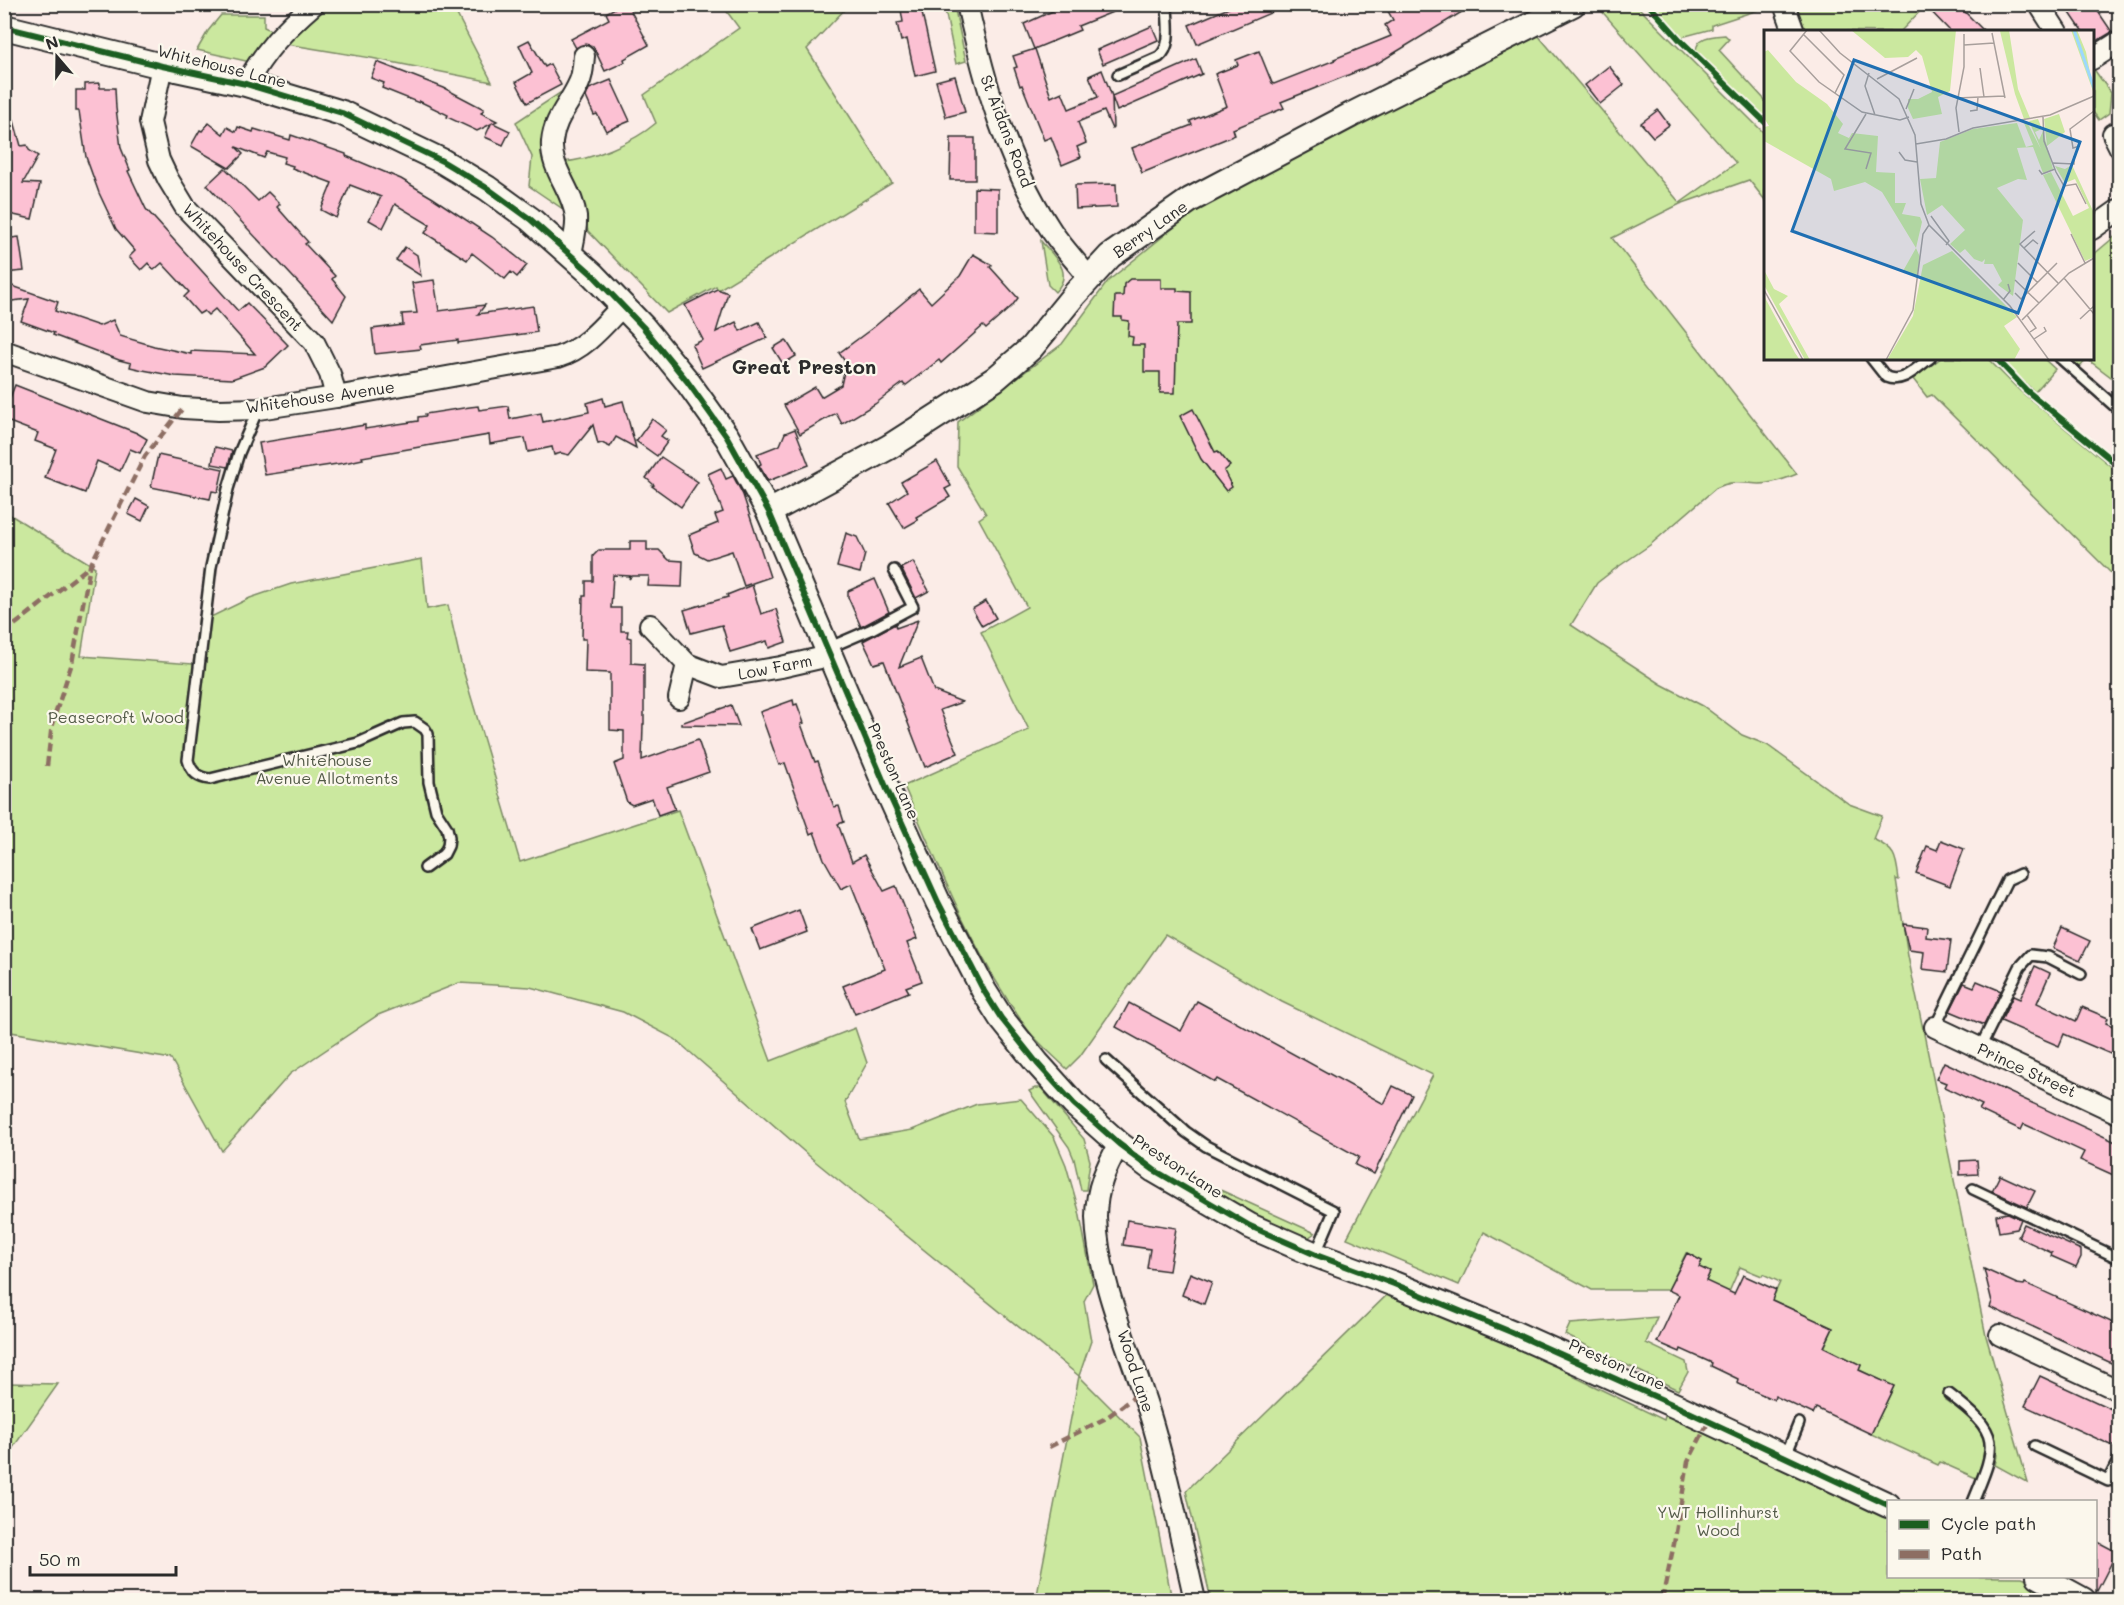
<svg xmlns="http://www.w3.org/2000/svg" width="2124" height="1605" font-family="Mali,sans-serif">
	<rect width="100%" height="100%" fill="#fbece7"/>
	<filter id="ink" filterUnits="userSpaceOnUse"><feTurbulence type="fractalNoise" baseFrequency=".0167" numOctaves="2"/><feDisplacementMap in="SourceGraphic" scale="12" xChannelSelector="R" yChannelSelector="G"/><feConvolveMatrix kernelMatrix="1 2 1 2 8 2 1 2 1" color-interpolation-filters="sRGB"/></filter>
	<g filter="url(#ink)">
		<g fill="#cbe89f" stroke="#7b8a65" stroke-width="1.5">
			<polygon points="323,5 452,5 492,82 371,58 280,43"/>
			<path d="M722,5H849L807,49L892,183L718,290L716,286L667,313L588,231L584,216L561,162C590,161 634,142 656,123L644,95L739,28Z"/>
			<polygon points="944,5 954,5 966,61 956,64"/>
			<path d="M1601,5H1636L1765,134V200L1749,180L1680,204L1612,238L1797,474C1785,479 1772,484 1759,484C1742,483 1732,480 1716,488L1650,545L1615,569L1597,583L1571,625L1661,684L1703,706L1742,735L1767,745L1849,804L1882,816L1873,839C1896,850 1896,856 1899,880L1896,879L1908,956L1986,1336L2028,1483L1995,1465C2005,1431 1977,1408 1952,1389L1945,1400C1961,1411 1987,1429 1986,1451C1985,1460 1980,1470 1976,1478L1940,1462L1938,1465L1871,1434L1894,1386L1859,1370L1861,1365L1843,1356L1822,1353L1833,1328L1772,1300L1780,1282L1763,1274L1762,1276L1740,1267L1729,1292L1696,1303L1710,1272L1699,1267L1702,1261L1686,1253L1668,1290H1592L1484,1232L1459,1285L1347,1238L1433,1075L1282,1002L1165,935L1080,1056L1067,1069C1054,1056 1039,1044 1028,1030C974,956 940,869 904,786L1029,730L981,632L1027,607L979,519L986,514L957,466L958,422L1062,344L1108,281L1193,212L1375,116L1537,34L1680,203L1736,163L1598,7Z"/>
			<polygon points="1653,5 1764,5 1758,10 1712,25 1712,29 1682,37"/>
			<polygon points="1795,5 1926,5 1900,32 1805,31"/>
			<polygon points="221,15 264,15 264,27 273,31 250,62 197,50 208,31"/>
			<path d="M1725,35L1729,39L1719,50L1765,100V118L1696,51C1697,36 1712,36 1725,35Z"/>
			<polygon points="2093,68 2111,93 2109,113 2099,120 2093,112"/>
			<polygon points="572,85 544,154 548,173 566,211 529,186 532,157 516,122"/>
			<polygon points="2119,233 2119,383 2087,359 2080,367 2071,359 2092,358 2093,255"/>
			<path d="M1041,241C1054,257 1075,272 1055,292L1048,285Z"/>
			<polygon points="1941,358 1988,359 2020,391 2119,473 2119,581 1932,395 1927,397 1913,379"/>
			<polygon points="2000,359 2044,359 2055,369 2035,392"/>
			<polygon points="4,511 95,567 81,656 193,664 199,615 213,616 250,598 291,584 422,559 427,609 448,605 461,663 520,862 678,810 771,1061 855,1028 867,1063 845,1102 859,1139 912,1130 977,1104 1021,1099 1054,1137 1066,1165 1079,1211 1093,1284 1084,1301 1091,1341 1079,1376 1140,1437 1172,1600 1036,1600 1079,1376 816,1162 675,1039 623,1012 530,987 459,983 378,1015 290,1074 222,1151 171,1059 5,1031"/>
			<polygon points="1035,1088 1041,1088 1084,1139 1090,1161 1086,1190 1081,1190 1074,1159 1069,1147 1029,1091"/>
			<polygon points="1216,1188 1315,1233 1305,1240 1215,1199 1214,1191"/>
			<polygon points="1389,1293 1574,1372 1573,1376 1664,1420 1667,1409 1888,1517 1888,1576 2022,1577 2033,1581 2061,1600 1211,1600 1186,1491"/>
			<polygon points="1657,1317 1646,1343 1686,1362 1688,1372 1678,1390 1565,1335 1570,1324"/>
			<polygon points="5,1383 58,1384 5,1459 4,1383"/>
		</g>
		<g fill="#fcc1d3" stroke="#2b2b2b" stroke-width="1.5">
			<polygon points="622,4 627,4 649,45 624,59 625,62 605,71 593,46 585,44 576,48 571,39 609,19 606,13"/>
			<polygon points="900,4 920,4 935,71 915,76 907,39 901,41 897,23 903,22"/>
			<polygon points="1068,4 1130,4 1130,5 1078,26 1080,30 1034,49 1024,24"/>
			<polygon points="1238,4 1289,5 1197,44 1189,25"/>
			<polygon points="1384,4 1475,4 1378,63 1281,102 1284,108 1233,129 1235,135 1142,173 1132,148 1192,125 1190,121 1227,106 1215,74 1238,65 1236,60 1259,51 1272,83 1274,84 1335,60 1334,59 1391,36 1385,25 1393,20"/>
			<polygon points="1924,4 1957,4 1985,32 1951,32"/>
			<polygon points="2064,4 2093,4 2112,32 2092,44 2092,32 2083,32"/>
			<polygon points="1152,26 1158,40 1103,64 1097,50"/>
			<polygon points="529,40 545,67 550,64 561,85 527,103 516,82 532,73 519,45"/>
			<polygon points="1035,49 1051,97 1062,92 1069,109 1098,97 1089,76 1102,70 1112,96 1196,59 1202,74 1117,111 1112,97 1113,128 1112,129 1104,111 1078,122 1086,143 1077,147 1081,157 1062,165 1051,137 1044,140 1022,85 1020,86 1014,68 1017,67 1013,56"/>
			<polygon points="377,62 444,88 484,109 481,113 497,121 493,123 510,131 503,145 485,137 491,124 477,131 447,117 448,115 419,101 419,103 382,88 384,83 371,78"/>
			<polygon points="1609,66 1624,85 1600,104 1585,85"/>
			<polygon points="955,76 965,112 946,117 936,81"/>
			<polygon points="611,80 630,121 606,131 597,114 594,115 586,97 589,89"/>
			<polygon points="100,83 100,88 115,88 116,108 121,148 130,170 128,171 146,209 238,311 247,303 288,345 265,367 232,379 175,376 143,370 130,367 131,363 119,360 53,335 54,333 21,321 29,299 4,302 4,283 58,302 55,311 99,326 113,320 120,336 154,346 191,354 191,351 255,354 215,309 208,315 204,311 199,314 184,297 189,292 162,263 154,270 148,263 141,270 129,257 135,251 116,229 99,193 86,157 79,111 76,111 76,90 85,90 85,84"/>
			<polygon points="9,103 21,146 27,145 29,150 38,156 23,183 40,184 32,219 5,213 4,215 4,104"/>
			<polygon points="1658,110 1669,125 1653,137 1641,123"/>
			<polygon points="209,123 223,134 227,127 236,132 238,127 253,132 254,129 290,140 291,135 346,154 346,156 401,179 433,198 492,237 527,265 517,277 511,272 505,279 472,253 467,260 425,233 430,225 395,204 383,228 369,220 381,197 350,185 336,218 321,210 332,183 292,168 293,166 283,163 285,157 267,152 264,158 236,147 243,154 229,168 191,146 200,130 202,131"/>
			<polygon points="951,138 975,138 975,180 950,180"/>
			<polygon points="225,168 258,201 268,192 280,204 277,207 308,242 305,244 335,276 332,279 346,296 333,320 207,185"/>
			<polygon points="1116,184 1117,207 1076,209 1075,185"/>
			<polygon points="974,188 998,189 998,232 974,231"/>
			<polygon points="19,237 24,271 4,273 4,239"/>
			<polygon points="405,247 417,255 421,276 396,260"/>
			<polygon points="973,254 992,265 990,267 1018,298 1012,306 986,329 983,326 941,363 939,360 905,386 903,383 875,404 842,424 836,413 800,434 784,405 815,387 821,397 841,385 846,363 839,353 874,327 919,289 931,303 960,276"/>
			<polygon points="1130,279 1161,279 1161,288 1177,288 1177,291 1191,292 1191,324 1177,324 1175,393 1160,393 1160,372 1144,372 1144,345 1132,345 1133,337 1128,336 1129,321 1122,320 1122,317 1114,317 1115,296 1123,296 1124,284"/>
			<polygon points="434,280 439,311 485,305 478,314 533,306 537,332 458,343 458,340 420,345 421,349 375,354 372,329 403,325 402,314 417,313 412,283"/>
			<polygon points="717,289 728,293 716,332 736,322 740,331 759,322 767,338 702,368 692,345 703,340 685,305"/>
			<polygon points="786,340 796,356 783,364 773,348"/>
			<polygon points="15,385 137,433 147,439 140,453 130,449 120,471 97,461 85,493 45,478 56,449 35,441 38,433 4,420 4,413"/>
			<polygon points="603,398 605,406 623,401 636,448 616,437 610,447 602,443 598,444 593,425 569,455 561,453 554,455 552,447 528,452 525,438 490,444 489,435 362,457 363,459 344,463 265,475 259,443 365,425 365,429 418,421 418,417 426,416 425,414 470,407 478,406 479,410 508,406 510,419 541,413 543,422 589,412 587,403"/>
			<polygon points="1193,409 1215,452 1218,451 1230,466 1224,471 1232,487 1226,491 1201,459 1180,416"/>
			<polygon points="652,419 666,430 661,436 668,441 657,456 636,441"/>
			<polygon points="795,429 809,465 768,481 759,465 761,464 757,454 780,445 785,433"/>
			<polygon points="215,447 232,451 228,467 212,464"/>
			<polygon points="158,455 223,469 218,492 212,491 210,499 151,487"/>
			<polygon points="661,457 698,482 681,507 652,486 654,485 646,478"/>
			<polygon points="937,461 951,486 945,489 950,497 916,517 918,520 904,528 889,503 907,491 901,482"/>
			<polygon points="721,468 726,479 733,476 743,495 770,577 744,586 732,551 707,559 695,553 689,535 718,523 715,515 723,512 708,474"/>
			<polygon points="136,499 149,506 142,521 128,514"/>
			<polygon points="846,533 857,537 865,554 860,573 837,567"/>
			<polygon points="630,541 647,541 647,550 659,550 669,560 683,561 682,587 648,586 649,576 632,576 629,579 630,576 613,575 611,608 621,608 621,631 628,631 627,637 631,638 631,663 644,664 644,724 643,724 642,760 698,740 709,772 667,787 675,809 658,815 652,798 632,805 627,802 614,764 624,760 624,731 610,730 610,673 585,672 586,639 582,639 583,596 586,596 586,581 593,581 593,556 599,550 630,550"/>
			<polygon points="913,562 929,591 916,598 901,568"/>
			<polygon points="875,579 889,612 861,627 848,597 848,591"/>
			<polygon points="752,585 761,614 776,609 786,642 769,648 767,641 730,652 722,625 691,633 684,610 728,597 727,595"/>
			<polygon points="986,601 996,618 982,626 972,609"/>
			<polygon points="918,620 899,667 921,658 934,691 962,702 940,710 958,753 925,767 884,661 874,664 863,641 895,624 896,628"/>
			<polygon points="793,700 794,705 797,704 804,723 801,724 815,762 818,761 834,807 839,806 844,822 838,824 852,862 864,855 884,891 896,886 917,939 907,943 922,981 906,987 909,992 855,1014 843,986 885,969 851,884 841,889 824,859 814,832 810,834 785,763 779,765 760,712"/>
			<polygon points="731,705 739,726 681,725 681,723"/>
			<polygon points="1941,840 1964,849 1950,886 1916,873 1927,846 1937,850"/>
			<polygon points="799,910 807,932 760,950 752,929"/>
			<polygon points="1903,924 1927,927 1926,937 1951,940 1947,972 1922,969 1924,952 1909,950"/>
			<polygon points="2062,928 2090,941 2080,961 2053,948"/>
			<polygon points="2035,966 2050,973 2037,1003 2076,1021 2082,1007 2108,1018 2106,1023 2120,1029 2120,1058 2064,1034 2059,1046 2001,1021 2013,996 2020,999"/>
			<polygon points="1977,981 2001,991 1984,1025 1950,1011 1964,983 1974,987"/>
			<polygon points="1197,1001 1384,1104 1393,1086 1412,1095 1374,1174 1355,1165 1359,1157 1217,1079 1215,1082 1116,1027 1129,1003 1181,1031"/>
			<polygon points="1944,1062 2120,1144 2120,1178 2080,1160 2084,1152 2024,1124 2021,1130 1979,1110 1982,1105 1944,1087 1946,1083 1936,1079"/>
			<polygon points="1977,1160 1978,1174 1960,1175 1960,1161"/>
			<polygon points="2000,1175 2035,1191 2027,1207 1992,1191"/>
			<polygon points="2008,1213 2021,1219 2017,1229 1999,1232 1996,1215"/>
			<polygon points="1127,1220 1176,1228 1169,1271 1147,1268 1150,1249 1123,1245"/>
			<polygon points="2024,1224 2081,1250 2081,1257 2076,1267 2051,1256 2052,1253 2018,1237"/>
			<polygon points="1687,1253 1702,1261 1699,1267 1710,1272 1706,1281 1734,1294 1743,1275 1776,1290 1772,1300 1833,1328 1824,1347 1861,1365 1859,1370 1894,1386 1871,1434 1816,1408 1813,1414 1775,1396 1774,1400 1737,1383 1738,1379 1711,1366 1712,1363 1681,1349 1680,1352 1657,1342 1679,1295 1668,1290"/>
			<polygon points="1984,1269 2017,1284 2024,1285 2025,1283 2120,1326 2120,1367 1990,1307 1992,1302"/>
			<polygon points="1190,1273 1212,1282 1204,1304 1182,1295"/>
			<polygon points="2040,1376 2120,1413 2120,1449 2025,1406"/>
			<polygon points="2096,1541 2117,1552 2096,1593"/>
		</g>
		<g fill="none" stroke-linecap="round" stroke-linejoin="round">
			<g stroke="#2b2b2b" stroke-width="14">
				<g id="service">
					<path d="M1118,75L1159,57C1173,46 1167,21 1167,4"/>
					<path d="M1871,358L1886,377C1903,384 1916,368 1930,358"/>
					<polyline points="2060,358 2120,411"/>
					<path d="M258,409L239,453L228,489L211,567L188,760C191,772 198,778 210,779L358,743L403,723L415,722L425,729L428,734L429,782L436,811L447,828L449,837L448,846L444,854L425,868"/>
					<polyline points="828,648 870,630 913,607 894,570"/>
					<polyline points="1935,1027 2007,880 2020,874"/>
					<polyline points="1980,1048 2020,967 2031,955 2048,957 2081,974"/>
					<polyline points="1106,1060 1186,1132 1206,1146 1334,1211 1316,1253"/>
					<polyline points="1973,1189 2120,1259"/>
					<path d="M1949,1394C2002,1434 1997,1444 1973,1502"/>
					<polyline points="2035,1446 2108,1481 2120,1457"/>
					<polyline points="1786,1455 1799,1423"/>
				</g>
			</g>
			<g stroke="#2b2b2b" stroke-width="24">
				<g id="minor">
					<path d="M967,4C984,80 1006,161 1049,227C1060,245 1076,261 1089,278"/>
					<polyline points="1784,4 1794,32"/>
					<polyline points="2039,4 2057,32"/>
					<polyline points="2092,59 2120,41"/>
					<polyline points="162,66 150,122 159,160 168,179 185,207 314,342 330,374 336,397"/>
					<path d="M246,84C266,49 284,30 314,4"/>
					<polyline points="2113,134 2120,148"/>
					<polyline points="2092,229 2120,209"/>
					<path d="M571,254C573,243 577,229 576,217C573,190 550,170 552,142C554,118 570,104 579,83C583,75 583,65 584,56"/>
					<path d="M4,351L148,402L183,408L219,410L258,409L336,397L558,357C586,348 603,326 623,305"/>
					<polyline points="650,625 687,664 721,677 781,667 829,656"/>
					<polyline points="679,698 687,664"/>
					<polyline points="1935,1027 2120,1114"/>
					<path d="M1119,1144C1106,1168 1096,1188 1096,1217C1098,1284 1132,1354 1151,1418C1169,1478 1181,1540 1195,1600"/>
					<polyline points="2000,1335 2120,1391"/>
				</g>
			</g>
			<g stroke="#2b2b2b" stroke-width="28">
				<g id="tertiary">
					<polyline points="4,27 162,66 246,84 342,113 442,161 487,188 530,219 593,275 643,327 687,381 727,437 769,512 889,794 938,902 984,991 1001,1018 1037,1063 1074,1104 1119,1144 1154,1170 1250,1226 1316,1255 1394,1284 1511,1332 1676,1406 1888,1505"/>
					<polyline points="769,512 889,447 995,379 1031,348 1075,294 1110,256 1190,200 1351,115 1573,4"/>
					<polyline points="2039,1576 2083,1600"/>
				</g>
			</g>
			<use href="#service" stroke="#fbf7ec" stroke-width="9"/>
			<use href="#minor" stroke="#fbf7ec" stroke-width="20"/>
			<use href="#tertiary" stroke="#fbf7ec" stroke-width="24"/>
			<g stroke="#8d6e63" stroke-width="4.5" stroke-dasharray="9 4.5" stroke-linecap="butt">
				<polyline points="4,633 90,566"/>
				<polyline points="47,766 52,724 72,663 90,566 145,456 183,408"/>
				<polyline points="1049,1447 1106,1418 1142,1391"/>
				<polyline points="1662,1600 1674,1544 1688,1462 1709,1421"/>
			</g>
			<g stroke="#fbf7ec" stroke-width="10">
				<g id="cycleway">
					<polyline points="1648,4 1680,40 1766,123"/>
					<polyline points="4,27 162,66 246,84 342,113 442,161 487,188 530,219 593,275 643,327 687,381 727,437 769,512 889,794 938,902 984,991 1001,1018 1037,1063 1074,1104 1119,1144 1154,1170 1250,1226 1316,1255 1394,1284 1511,1332 1676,1406 1888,1505"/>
					<polyline points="1996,358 2026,390 2120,467"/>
				</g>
			</g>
			<use href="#cycleway" stroke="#1b5e20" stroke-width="6"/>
		</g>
	</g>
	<g text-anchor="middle" stroke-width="4.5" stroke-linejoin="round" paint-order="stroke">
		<g font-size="16" fill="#2b2b2b" stroke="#fbf7ec">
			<text transform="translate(222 66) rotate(14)" y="6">Whitehouse Lane</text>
			<text transform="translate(1007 131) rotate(69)" y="6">St Aidans Road</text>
			<text transform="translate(1150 229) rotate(-35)" y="6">Berry Lane</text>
			<text transform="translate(243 267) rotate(47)" y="6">Whitehouse Crescent</text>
			<text transform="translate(320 397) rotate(-8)" y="6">Whitehouse Avenue</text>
			<text transform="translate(775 667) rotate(-11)" y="6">Low Farm</text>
			<text transform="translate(894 771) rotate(66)" y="6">Preston Lane</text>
			<text transform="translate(2027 1070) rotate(25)" y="6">Prince Street</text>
			<text transform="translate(1178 1166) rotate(33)" y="6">Preston Lane</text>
			<text transform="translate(1617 1364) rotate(24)" y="6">Preston Lane</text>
			<text transform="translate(1136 1371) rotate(72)" y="6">Wood Lane</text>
		</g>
		<g font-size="16" fill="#535a48" stroke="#fbf7ec">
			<text x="116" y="723">Peasecroft Wood</text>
			<text x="327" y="766">Whitehouse<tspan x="327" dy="18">Avenue Allotments</tspan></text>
			<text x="1718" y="1518">YWT Hollinhurst<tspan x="1718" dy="18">Wood</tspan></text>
		</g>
		<g font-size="20" font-weight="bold" fill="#2b2b2b" stroke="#fbf7ec">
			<text x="804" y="374">Great Preston</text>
		</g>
	</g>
	<g transform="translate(1764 30)">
		<rect width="330" height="330" fill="#fbece7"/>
		<path d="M87,0H192L186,61L174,67L178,84L149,89L144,78V69H154L168,62L158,26L152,20L144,27L121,28ZM219,0H245L254,59L266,88L260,89L251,64L236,1ZM307,0H313L322,22L330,64ZM4,20L32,52L63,74L79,94L74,103L85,108L88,103L114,106L112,142L131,143V173H142L138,184L156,187L158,192L152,218L156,227L153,248L139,241L152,218L118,162L101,152L70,161L67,149L0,111V97L5,96L0,88V22ZM295,84L301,102L283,116L280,89ZM274,89L278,99L271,102L275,110L279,101L289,139L279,143L269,117L253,118L263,150L254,149L233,158L259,190L249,266L234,255L238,251L229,234H220L221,229L218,232L210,229L201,219L196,223L186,214L201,200L178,175L163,185L156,149L172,148L176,112L209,99L253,93L262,117L269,115L260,93L263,92L277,119L265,91ZM308,135L330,183V227L321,231L279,145L287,142L309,186L325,178L311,149L301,153L291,136L301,139ZM188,221L253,287L240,296L256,319L250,330H123L149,286L159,235ZM0,240L10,259L24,266L15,274L46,330H41L0,255ZM0,266L31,323L36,330H0Z" fill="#cbe89f"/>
		<path fill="none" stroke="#9cd8fd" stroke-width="3" d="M310,0L330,58"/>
		<path fill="none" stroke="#a89f9c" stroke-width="1.5" d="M43,0L26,21L55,52L98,82L136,90L145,87M55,0L76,23L135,69L151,105L157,174L165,195L246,276L285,330M228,3L241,68M39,4L80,45L71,63M200,15L230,13M216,38L220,67M105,43L101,56L111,85M113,49L153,28M193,68L240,66M142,79L150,59M206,81L213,80L214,67M279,87L280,111L292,142L300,156L312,154L322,174M195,102L192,78L200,37V4M152,114L182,109L209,98L286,85L330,66M316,116L309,118L306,99L330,81M135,122L141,130L153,132M289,133L310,134V126M102,139L107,123L81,119L102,84M275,140L278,144L291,139M167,186L185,211L182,215M271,201L256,214L294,253M307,204L321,233M260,218L269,210L274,214M254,233L274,253M300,248L330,284M251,250L275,273M0,260L39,330M251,263L257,269L293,233M239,270L246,261L244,254M263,285L272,298L266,302M316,289L330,276M258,290L305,243L330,228M270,309L282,301L280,297M122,330L149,280L159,204L165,195"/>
		<path fill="#1f6fb2" fill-opacity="0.15" stroke="#1f6fb2" stroke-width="3" d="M90,30L316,112L254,283L28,201Z"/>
		<rect width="330" height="330" fill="none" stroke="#2b2b2b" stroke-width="3"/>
	</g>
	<rect width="2124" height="1605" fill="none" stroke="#fbf7ec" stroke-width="24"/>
	<rect x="12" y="12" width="2100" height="1581" fill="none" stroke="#2b2b2b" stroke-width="2" filter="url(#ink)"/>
	<rect x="1887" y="1500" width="210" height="78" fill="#fbf7ec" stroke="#a8a59f" stroke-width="1.5"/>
	<rect x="1899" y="1520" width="30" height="9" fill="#1b5e20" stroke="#a8a59f" stroke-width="1.5"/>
	<text x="1941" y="1530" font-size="18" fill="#2b2b2b">Cycle path</text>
	<rect x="1899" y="1550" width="30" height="9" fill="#8d6e63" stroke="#a8a59f" stroke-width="1.5"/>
	<text x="1941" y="1560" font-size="18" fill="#2b2b2b">Path</text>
	<g transform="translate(57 57) rotate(340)" stroke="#fbf7ec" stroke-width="4.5" paint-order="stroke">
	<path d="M0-4.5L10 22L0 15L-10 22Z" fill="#2b2b2b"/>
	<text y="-9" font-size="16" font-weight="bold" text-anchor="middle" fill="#2b2b2b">N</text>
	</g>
	<path d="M30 1566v9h146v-9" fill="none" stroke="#2b2b2b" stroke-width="3"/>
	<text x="39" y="1566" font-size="18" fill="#2b2b2b" stroke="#fbf7ec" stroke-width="4.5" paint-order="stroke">50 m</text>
</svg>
